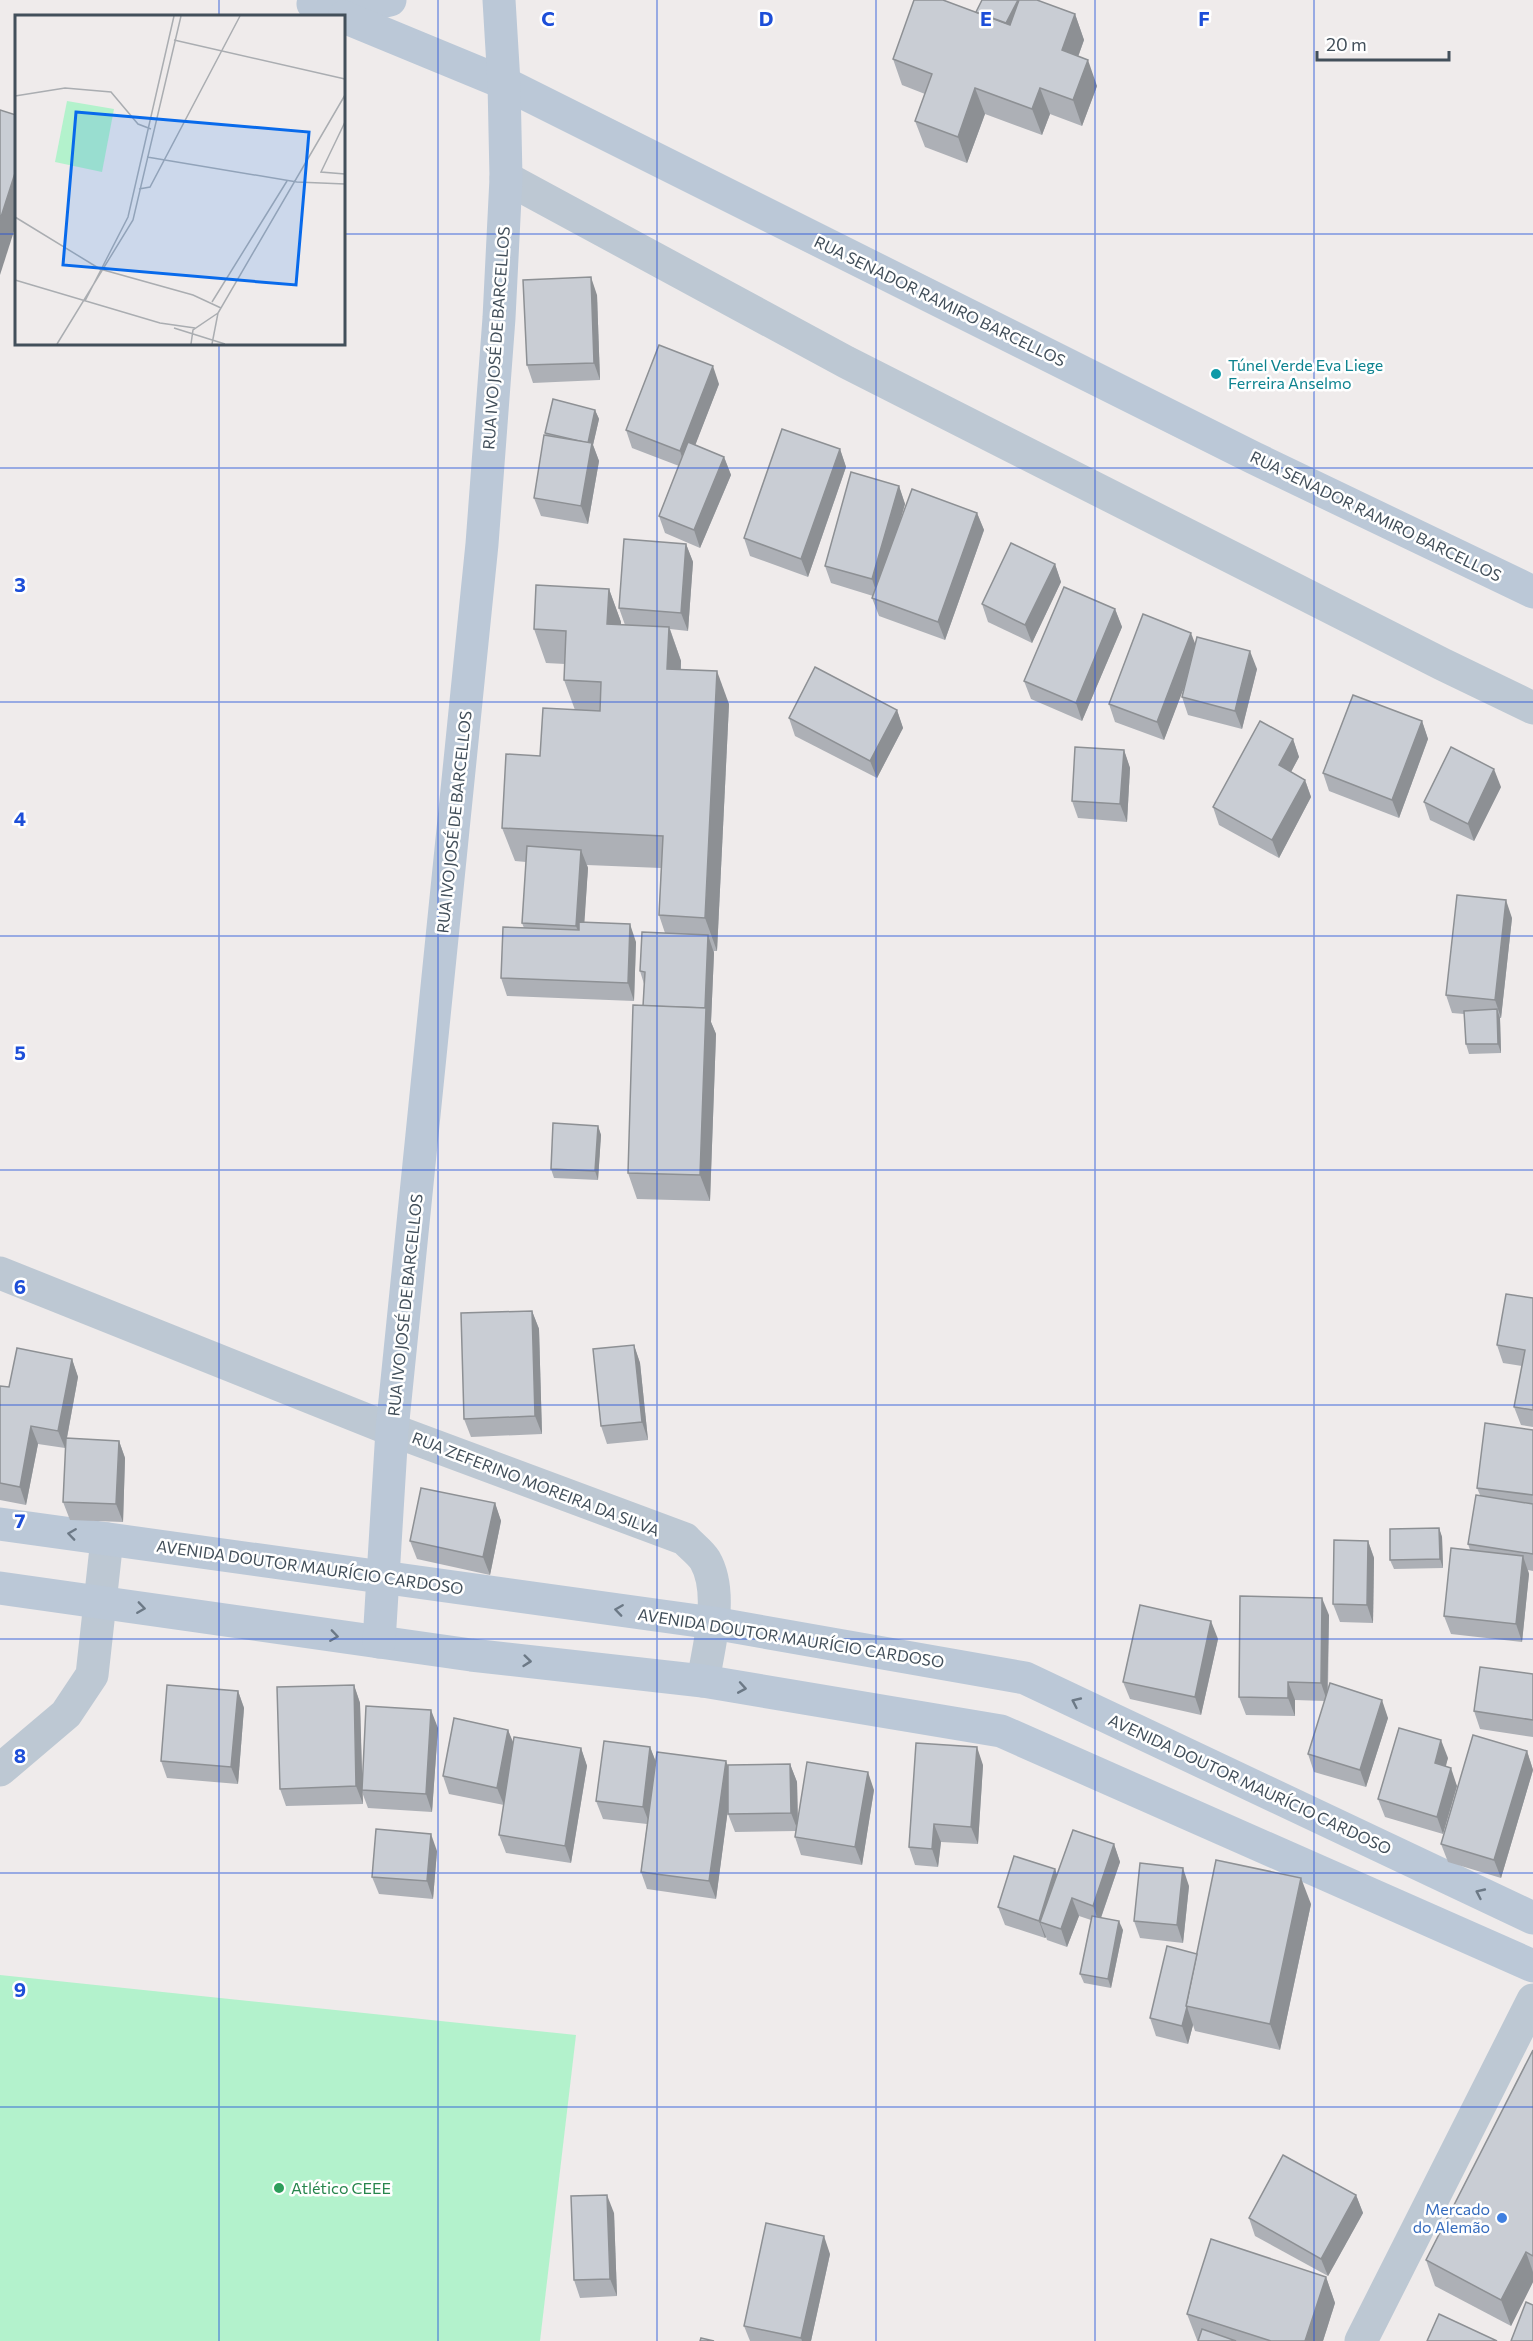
<svg xmlns="http://www.w3.org/2000/svg" width="1533" height="2341" font-family="Commissioner,sans-serif">
	<rect width="100%" height="100%" fill="#efebeb"/>
	<polygon fill="#b3f2cc" points="0,1975 576,2035 540,2341 0,2341"/>
	<g fill="none" stroke-linecap="round" stroke-linejoin="round">
		<g stroke="#bdc8d3" stroke-width="33">
			<polyline points="506,178 846,362 1442,664 1533,708"/>
			<path d="M0,1273L392,1430L685,1539C691,1546 700,1552 705,1560C724,1593 709,1645 703,1681"/>
			<polyline points="0,1770 66,1714 92,1675 107,1539"/>
			<polyline points="1361,2341 1533,2000"/>
		</g>
		<g stroke="#bbc8d7" stroke-width="33">
			<polyline points="313,4 351,9 390,0"/>
			<polyline points="344,17 504,83 1254,458 1533,592"/>
			<polyline points="0,1524 713,1623 1025,1678 1533,1918"/>
			<polyline points="0,1588 471,1655 703,1681 1001,1731 1533,1966"/>
			<polyline points="379,1642 392,1430 482,544 499,318 506,178 504,83 499,0"/>
		</g>
	</g>
	<g fill="#adb0b6">
		<polygon points="976,12 1075,14 1084,40 1078,57 1097,86 1082,126 1050,114 1042,135 985,114 967,163 925,147 915,121 925,94 902,85 893,59"/>
		<polygon points="597,295 600,380 533,383 527,365"/>
		<polygon points="719,384 695,445 724,457 731,475 700,548 665,533 659,516 679,466 632,448 626,430"/>
		<polygon points="595,410 599,419 593,445 599,461 588,524 541,516 534,498 546,436 545,433"/>
		<polygon points="840,449 846,467 808,577 750,556 744,538"/>
		<polygon points="899,486 905,504 899,524 977,513 984,530 945,640 879,616 872,598 873,596 831,583 825,566"/>
		<polygon points="686,544 693,562 688,631 670,629 681,661 681,670 729,704 717,951 714,951 714,953 711,1022 716,1034 710,1201 637,1199 628,1173 643,1006 644,984 640,971 665,933 659,915 661,868 587,865 588,868 584,922 636,942 634,1001 507,996 501,978 524,928 522,923 526,862 515,861 502,828 540,756 575,710 564,680 565,664 546,663 534,629 609,589 621,622 621,625 625,625 619,608"/>
		<polygon points="1055,564 1061,582 1032,643 988,622 982,604"/>
		<polygon points="1115,609 1122,627 1082,721 1031,699 1024,681"/>
		<polygon points="1195,643 1257,669 1242,729 1188,715 1182,697 1184,686 1164,740 1115,722 1109,704"/>
		<polygon points="897,710 903,728 877,778 795,736 789,718"/>
		<polygon points="1422,721 1428,739 1399,818 1329,791 1323,773"/>
		<polygon points="1293,739 1299,757 1291,772 1305,780 1311,797 1279,858 1219,825 1213,807"/>
		<polygon points="1124,750 1130,768 1127,822 1078,818 1072,801"/>
		<polygon points="1501,787 1474,841 1430,820 1424,802"/>
		<polygon points="1512,918 1501,1018 1500,1018 1501,1053 1469,1054 1466,1044 1464,1014 1452,1013 1446,995"/>
		<polygon points="598,1126 601,1135 598,1180 554,1178 551,1169"/>
		<polygon points="1533,1298 1533,1427 1521,1425 1514,1407 1522,1366 1503,1363 1497,1345"/>
		<polygon points="532,1311 539,1329 542,1434 471,1437 464,1419"/>
		<polygon points="634,1345 640,1363 648,1440 607,1444 601,1426"/>
		<polygon points="72,1359 78,1377 67,1438 119,1441 125,1458 123,1522 70,1520 63,1502 66,1441 65,1448 38,1444 26,1505 0,1500 0,1386 9,1387"/>
		<polygon points="1533,1430 1533,1571 1528,1570 1529,1574 1522,1642 1451,1634 1444,1616 1470,1550 1468,1544 1480,1495 1477,1488"/>
		<polygon points="495,1503 501,1521 490,1575 417,1559 410,1541"/>
		<polygon points="1439,1528 1442,1537 1443,1568 1394,1569 1390,1560"/>
		<polygon points="1368,1541 1374,1558 1373,1623 1340,1622 1333,1604"/>
		<polygon points="1329,1615 1328,1692 1388,1718 1366,1787 1314,1772 1308,1754 1325,1701 1295,1700 1295,1716 1246,1715 1239,1697"/>
		<polygon points="1218,1639 1201,1715 1130,1699 1123,1682"/>
		<polygon points="1533,1674 1533,1737 1480,1729 1474,1711"/>
		<polygon points="354,1685 360,1703 362,1781 438,1728 432,1812 368,1808 362,1792 363,1804 286,1806 280,1789"/>
		<polygon points="238,1691 244,1708 238,1784 167,1778 161,1761"/>
		<polygon points="508,1730 513,1743 581,1748 587,1766 571,1863 506,1853 499,1835 504,1805 449,1794 443,1776"/>
		<polygon points="650,1747 656,1762 726,1761 728,1766 790,1764 797,1782 798,1821 874,1790 862,1865 801,1855 795,1837 796,1831 735,1832 728,1814 728,1809 716,1899 647,1889 641,1872 647,1824 603,1819 596,1801"/>
		<polygon points="1527,1751 1533,1770 1501,1878 1448,1862 1441,1844"/>
		<polygon points="1448,1758 1445,1766 1457,1786 1443,1834 1385,1817 1378,1799"/>
		<polygon points="983,1765 978,1844 941,1842 938,1867 915,1865 909,1847"/>
		<polygon points="1114,1844 1120,1862 1101,1918 1123,1930 1111,1988 1084,1983 1080,1974 1091,1920 1079,1916 1067,1947 1047,1940 1046,1937 1045,1938 1005,1925 998,1907 1055,1869 1057,1875"/>
		<polygon points="437,1851 433,1899 379,1894 372,1877"/>
		<polygon points="1189,1886 1183,1943 1140,1938 1134,1921"/>
		<polygon points="1311,1904 1280,2050 1195,2031 1193,2025 1188,2044 1156,2036 1150,2018 1197,1954"/>
		<polygon points="1533,2050 1533,2282 1511,2326 1435,2286 1426,2260"/>
		<polygon points="1356,2195 1363,2213 1328,2276 1255,2236 1249,2218"/>
		<polygon points="614,2213 617,2296 580,2298 574,2280"/>
		<polygon points="830,2254 811,2341 750,2341 744,2326"/>
		<polygon points="1326,2277 1335,2303 1323,2341 1198,2341 1197,2340 1187,2314"/>
	</g>
	<g fill="#8d9094">
		<polygon points="1018,0 1022,0 1004,42 1000,33"/>
		<polygon points="1075,14 1084,40 1071,76 1062,50"/>
		<polygon points="1088,60 1097,86 1082,126 1073,100"/>
		<polygon points="975,88 985,114 967,163 958,137"/>
		<polygon points="1040,88 1050,114 1042,135 1032,109"/>
		<polygon points="16,170 16,225 0,275 0,220"/>
		<polygon points="591,277 597,295 600,380 594,363"/>
		<polygon points="713,366 719,384 686,469 680,451"/>
		<polygon points="595,410 599,419 593,445 599,461 588,524 581,506 588,444"/>
		<polygon points="840,449 846,467 808,577 801,559"/>
		<polygon points="724,457 731,475 700,548 694,530"/>
		<polygon points="899,486 905,504 878,597 872,579"/>
		<polygon points="977,513 984,530 945,640 938,622"/>
		<polygon points="686,544 693,562 688,631 681,613"/>
		<polygon points="1055,564 1061,582 1032,643 1025,625"/>
		<polygon points="609,589 621,622 619,658 607,624"/>
		<polygon points="1115,609 1122,627 1082,721 1076,703"/>
		<polygon points="669,627 681,661 679,702 667,669"/>
		<polygon points="1191,633 1198,651 1164,740 1157,722"/>
		<polygon points="1250,651 1257,669 1242,729 1235,711"/>
		<polygon points="717,671 729,704 717,951 705,918"/>
		<polygon points="897,710 903,728 877,778 870,761"/>
		<polygon points="1422,721 1428,739 1399,818 1392,800"/>
		<polygon points="1293,739 1299,757 1285,783 1279,765"/>
		<polygon points="1124,750 1130,768 1127,822 1120,804"/>
		<polygon points="1494,769 1501,787 1474,841 1468,824"/>
		<polygon points="1305,780 1311,797 1279,858 1272,840"/>
		<polygon points="581,850 588,868 583,944 576,926"/>
		<polygon points="1506,900 1512,918 1501,1018 1495,1000"/>
		<polygon points="630,924 636,942 634,1001 628,983"/>
		<polygon points="708,935 714,953 711,1022 716,1034 710,1201 700,1175 704,1012"/>
		<polygon points="1497,1009 1500,1018 1501,1053 1498,1044"/>
		<polygon points="598,1126 601,1135 598,1180 595,1171"/>
		<polygon points="532,1311 539,1329 542,1434 535,1416"/>
		<polygon points="634,1345 640,1363 648,1440 642,1422"/>
		<polygon points="72,1359 78,1377 65,1448 58,1431"/>
		<polygon points="31,1426 38,1444 26,1505 20,1487"/>
		<polygon points="119,1441 125,1458 123,1522 116,1504"/>
		<polygon points="495,1503 501,1521 490,1575 483,1557"/>
		<polygon points="1439,1528 1442,1537 1443,1568 1440,1559"/>
		<polygon points="1368,1541 1374,1558 1373,1623 1367,1605"/>
		<polygon points="1523,1556 1529,1574 1522,1642 1516,1624"/>
		<polygon points="1322,1598 1329,1615 1327,1701 1321,1683"/>
		<polygon points="1211,1621 1218,1639 1201,1715 1195,1697"/>
		<polygon points="1288,1682 1295,1700 1295,1716 1288,1698"/>
		<polygon points="354,1685 360,1703 363,1804 356,1786"/>
		<polygon points="238,1691 244,1708 238,1784 231,1767"/>
		<polygon points="1382,1700 1388,1718 1366,1787 1360,1770"/>
		<polygon points="431,1710 438,1728 432,1812 426,1794"/>
		<polygon points="508,1730 515,1747 504,1805 497,1788"/>
		<polygon points="1441,1740 1448,1758 1442,1781 1435,1763"/>
		<polygon points="650,1747 657,1765 650,1825 643,1807"/>
		<polygon points="977,1747 983,1765 978,1844 971,1827"/>
		<polygon points="581,1748 587,1766 571,1863 565,1846"/>
		<polygon points="1527,1751 1533,1770 1501,1878 1494,1860"/>
		<polygon points="726,1761 732,1779 716,1899 709,1881"/>
		<polygon points="790,1764 797,1782 798,1831 791,1813"/>
		<polygon points="1451,1768 1457,1786 1443,1834 1437,1817"/>
		<polygon points="868,1772 874,1790 862,1865 855,1847"/>
		<polygon points="934,1824 941,1842 938,1867 932,1849"/>
		<polygon points="431,1834 437,1851 433,1899 427,1881"/>
		<polygon points="1114,1844 1120,1862 1099,1923 1093,1906"/>
		<polygon points="1183,1868 1189,1886 1183,1943 1177,1925"/>
		<polygon points="1055,1869 1061,1886 1040,1922 1046,1937 1045,1938 1039,1921"/>
		<polygon points="1301,1878 1311,1904 1280,2050 1270,2024"/>
		<polygon points="1072,1898 1079,1916 1067,1947 1061,1929"/>
		<polygon points="1119,1921 1123,1930 1111,1988 1108,1979"/>
		<polygon points="1187,2007 1193,2025 1188,2044 1182,2026"/>
		<polygon points="607,2195 614,2213 617,2296 610,2279"/>
		<polygon points="1356,2195 1363,2213 1328,2276 1321,2259"/>
		<polygon points="824,2236 830,2254 811,2341 802,2341 801,2338"/>
		<polygon points="1526,2252 1533,2272 1533,2282 1511,2326 1501,2300"/>
		<polygon points="1326,2277 1335,2303 1323,2341 1305,2341"/>
	</g>
	<g fill="#c9cdd4" stroke="#8d9094" stroke-width="1.5">
		<polygon points="914,0 943,0 1010,25 1019,0 1037,0 1075,14 1062,50 1088,60 1073,100 1040,88 1032,109 975,88 958,137 915,121 932,74 893,59"/>
		<polygon points="982,0 1018,0 1006,23 976,12"/>
		<polygon points="0,110 16,115 16,170 0,220"/>
		<polygon points="591,277 594,363 527,365 523,280"/>
		<polygon points="659,345 713,366 680,451 626,430"/>
		<polygon points="553,399 595,410 588,443 545,433"/>
		<polygon points="782,429 840,449 801,559 744,538"/>
		<polygon points="544,435 592,443 581,506 534,498"/>
		<polygon points="688,442 724,457 694,530 659,516"/>
		<polygon points="851,472 899,486 872,579 825,566"/>
		<polygon points="912,489 977,513 938,622 872,598"/>
		<polygon points="624,539 686,544 681,613 619,608"/>
		<polygon points="1011,543 1055,564 1025,625 982,604"/>
		<polygon points="536,585 609,589 607,624 669,627 667,669 717,671 705,918 659,915 663,836 502,828 506,754 540,756 543,708 600,711 601,682 564,680 566,631 534,629"/>
		<polygon points="1064,587 1115,609 1076,703 1024,681"/>
		<polygon points="1143,614 1191,633 1157,722 1109,704"/>
		<polygon points="1197,637 1250,651 1235,711 1182,697"/>
		<polygon points="815,667 897,710 870,761 789,718"/>
		<polygon points="1353,695 1422,721 1392,800 1323,773"/>
		<polygon points="1260,721 1293,739 1279,765 1305,780 1272,840 1213,807"/>
		<polygon points="1075,747 1124,750 1120,804 1072,801"/>
		<polygon points="1451,747 1494,769 1468,824 1424,802"/>
		<polygon points="527,846 581,850 576,926 522,923"/>
		<polygon points="1457,895 1506,900 1495,1000 1446,995"/>
		<polygon points="579,922 630,924 628,983 501,978 503,927 579,930"/>
		<polygon points="642,932 708,935 705,1008 643,1006 645,972 640,971"/>
		<polygon points="633,1005 706,1008 700,1175 628,1173"/>
		<polygon points="1497,1009 1498,1044 1466,1044 1464,1011"/>
		<polygon points="553,1123 598,1126 595,1171 551,1169"/>
		<polygon points="1506,1294 1533,1298 1533,1410 1514,1407 1525,1350 1497,1345"/>
		<polygon points="532,1311 535,1416 464,1419 461,1313"/>
		<polygon points="634,1345 642,1422 601,1426 593,1349"/>
		<polygon points="17,1348 72,1359 58,1431 31,1426 20,1487 0,1483 0,1386 9,1387"/>
		<polygon points="1485,1423 1533,1430 1533,1495 1477,1488"/>
		<polygon points="66,1438 119,1441 116,1504 63,1502"/>
		<polygon points="421,1488 495,1503 483,1557 410,1541"/>
		<polygon points="1476,1495 1533,1504 1533,1554 1468,1544"/>
		<polygon points="1439,1528 1440,1559 1390,1560 1390,1529"/>
		<polygon points="1334,1540 1368,1541 1367,1605 1333,1604"/>
		<polygon points="1451,1548 1523,1556 1516,1624 1444,1616"/>
		<polygon points="1240,1596 1322,1598 1321,1683 1288,1682 1288,1698 1239,1697"/>
		<polygon points="1140,1605 1211,1621 1195,1697 1123,1682"/>
		<polygon points="1480,1667 1533,1674 1533,1720 1474,1711"/>
		<polygon points="1330,1683 1382,1700 1360,1770 1308,1754"/>
		<polygon points="167,1685 238,1691 231,1767 161,1761"/>
		<polygon points="354,1685 356,1786 280,1789 277,1687"/>
		<polygon points="366,1706 431,1710 426,1794 362,1790"/>
		<polygon points="454,1718 508,1730 497,1788 443,1776"/>
		<polygon points="1399,1728 1441,1740 1435,1763 1451,1768 1437,1817 1378,1799"/>
		<polygon points="1473,1735 1527,1751 1494,1860 1441,1844"/>
		<polygon points="514,1737 581,1748 565,1846 499,1835"/>
		<polygon points="604,1741 650,1747 643,1807 596,1801"/>
		<polygon points="916,1743 977,1747 971,1827 934,1824 932,1849 909,1847"/>
		<polygon points="657,1752 726,1761 709,1881 641,1872"/>
		<polygon points="807,1762 868,1772 855,1847 795,1837"/>
		<polygon points="790,1764 791,1813 728,1814 728,1765"/>
		<polygon points="376,1829 431,1834 427,1881 372,1877"/>
		<polygon points="1073,1830 1114,1844 1093,1906 1072,1898 1061,1929 1040,1922"/>
		<polygon points="1014,1856 1055,1869 1039,1921 998,1907"/>
		<polygon points="1216,1860 1301,1878 1270,2024 1186,2006"/>
		<polygon points="1140,1863 1183,1868 1177,1925 1134,1921"/>
		<polygon points="1092,1916 1119,1921 1108,1979 1080,1974"/>
		<polygon points="1167,1946 1197,1954 1186,2006 1187,2007 1182,2026 1150,2018"/>
		<polygon points="1533,2050 1533,2256 1526,2252 1501,2300 1426,2260"/>
		<polygon points="1283,2155 1356,2195 1321,2259 1249,2218"/>
		<polygon points="607,2195 610,2279 574,2280 571,2196"/>
		<polygon points="766,2223 824,2236 801,2338 744,2326"/>
		<polygon points="1211,2239 1326,2277 1305,2341 1271,2341 1187,2314"/>
		<polygon points="1526,2302 1533,2305 1533,2341 1511,2341"/>
		<polygon points="1439,2314 1497,2341 1427,2341"/>
		<polygon points="1202,2329 1236,2341 1198,2341"/>
		<polygon points="701,2338 714,2341 700,2341"/>
	</g>
	<defs><path id="oneway-chevron" d="M-2-3.5L2.5 0L-2 3.5" fill="none" stroke-width="1.6" stroke-linecap="round" stroke-linejoin="round" transform="scale(1.5)"/></defs>
	<g stroke="#6c7986">
		<use href="#oneway-chevron" transform="translate(72 1534) rotate(-172)"/>
		<use href="#oneway-chevron" transform="translate(141 1608) rotate(8)"/>
		<use href="#oneway-chevron" transform="translate(619 1610) rotate(-172)"/>
		<use href="#oneway-chevron" transform="translate(334 1636) rotate(8)"/>
		<use href="#oneway-chevron" transform="translate(527 1661) rotate(6)"/>
		<use href="#oneway-chevron" transform="translate(742 1688) rotate(10)"/>
		<use href="#oneway-chevron" transform="translate(1076 1702) rotate(-155)"/>
		<use href="#oneway-chevron" transform="translate(1480 1893) rotate(-155)"/>
	</g>
	<path fill="none" stroke="#1d4ed8" stroke-width="1.5" stroke-opacity="0.55" d="M219,0V16M438,0V2341M657,0V2341M876,0V2341M1095,0V2341M1314,0V2341M0,234H16M344,234H1533M219,344V2341M0,468H1533M0,702H1533M0,936H1533M0,1170H1533M0,1405H1533M0,1639H1533M0,1873H1533M0,2107H1533"/>
	<circle fill="#0f9aa8" stroke="#fff" stroke-width="2" cx="1216" cy="374" r="6"/>
	<circle fill="#2e9e5b" stroke="#fff" stroke-width="2" cx="279" cy="2188" r="6"/>
	<circle fill="#3f7fe0" stroke="#fff" stroke-width="2" cx="1502" cy="2218" r="6"/>
	<g text-anchor="middle" stroke-width="5" stroke-linejoin="round" paint-order="stroke">
		<g font-size="16" fill="#424f5a" stroke="#fff">
			<text transform="translate(940 301) rotate(26)" y="6">RUA SENADOR RAMIRO BARCELLOS</text>
			<text transform="translate(496 338) rotate(-86)" y="6">RUA IVO JOSÉ DE BARCELLOS</text>
			<text transform="translate(1376 516) rotate(26)" y="6">RUA SENADOR RAMIRO BARCELLOS</text>
			<text transform="translate(454 822) rotate(-84)" y="6">RUA IVO JOSÉ DE BARCELLOS</text>
			<text transform="translate(405 1305) rotate(-84)" y="6">RUA IVO JOSÉ DE BARCELLOS</text>
			<text transform="translate(536 1484) rotate(21)" y="6">RUA ZEFERINO MOREIRA DA SILVA</text>
			<text transform="translate(310 1567) rotate(8)" y="6">AVENIDA DOUTOR MAURÍCIO CARDOSO</text>
			<text transform="translate(791 1638) rotate(9)" y="6">AVENIDA DOUTOR MAURÍCIO CARDOSO</text>
			<text transform="translate(1250 1784) rotate(25)" y="6">AVENIDA DOUTOR MAURÍCIO CARDOSO</text>
		</g>
		<g font-size="16" fill="#0d838f" stroke="#fff" text-anchor="start">
			<text x="1228" y="371">Túnel Verde Eva Liege<tspan x="1228" dy="18">Ferreira Anselmo</tspan></text>
		</g>
		<g font-size="16" fill="#27864d" stroke="#fff" text-anchor="start">
			<text x="291" y="2194">Atlético CEEE</text>
		</g>
		<g font-size="16" fill="#366cbe" stroke="#fff" text-anchor="end">
			<text x="1490" y="2215">Mercado<tspan x="1490" dy="18">do Alemão</tspan></text>
		</g>
	</g>
	<g transform="translate(15 15)">
		<rect width="330" height="330" fill="#efebeb"/>
		<path d="M52,86L99,94L87,157L40,147Z" fill="#b3f2cc"/>
		<path fill="none" stroke="#aaadb1" stroke-width="1.5" d="M159,25L330,64M0,81L50,73L96,77L123,109L136,114M330,107L306,157L330,159M132,142L282,167M282,167L330,169M124,174L135,172L225,1M0,202L85,254L178,280L206,293M0,265L145,308L180,313M70,286L113,202L159,1M197,287L272,166M159,313L210,329M42,329L118,205L166,1M176,329L178,315L203,298M197,329L203,298L330,80"/>
		<path fill="#086aeb" fill-opacity="0.15" stroke="#086aeb" stroke-width="3" d="M61,97L294,117L281,270L48,250Z"/>
		<rect width="330" height="330" fill="none" stroke="#424f5a" stroke-width="3"/>
	</g>
	<g font-size="20" text-anchor="middle" font-weight="bold" fill="#1d4ed8" stroke="#fff" stroke-width="5" stroke-linejoin="round" paint-order="stroke">
		<text x="548" y="26">C</text>
		<text x="766" y="26">D</text>
		<text x="986" y="26">E</text>
		<text x="1204" y="26">F</text>
		<text x="20" y="592">3</text>
		<text x="20" y="826">4</text>
		<text x="20" y="1060">5</text>
		<text x="20" y="1294">6</text>
		<text x="20" y="1528">7</text>
		<text x="20" y="1763">8</text>
		<text x="20" y="1997">9</text>
	</g>
	<path d="M1317 51v9h132v-9" fill="none" stroke="#424f5a" stroke-width="3"/>
	<text x="1326" y="51" font-size="18" fill="#424f5a" stroke="#ffffff" stroke-width="4.5" paint-order="stroke">20 m</text>
</svg>
